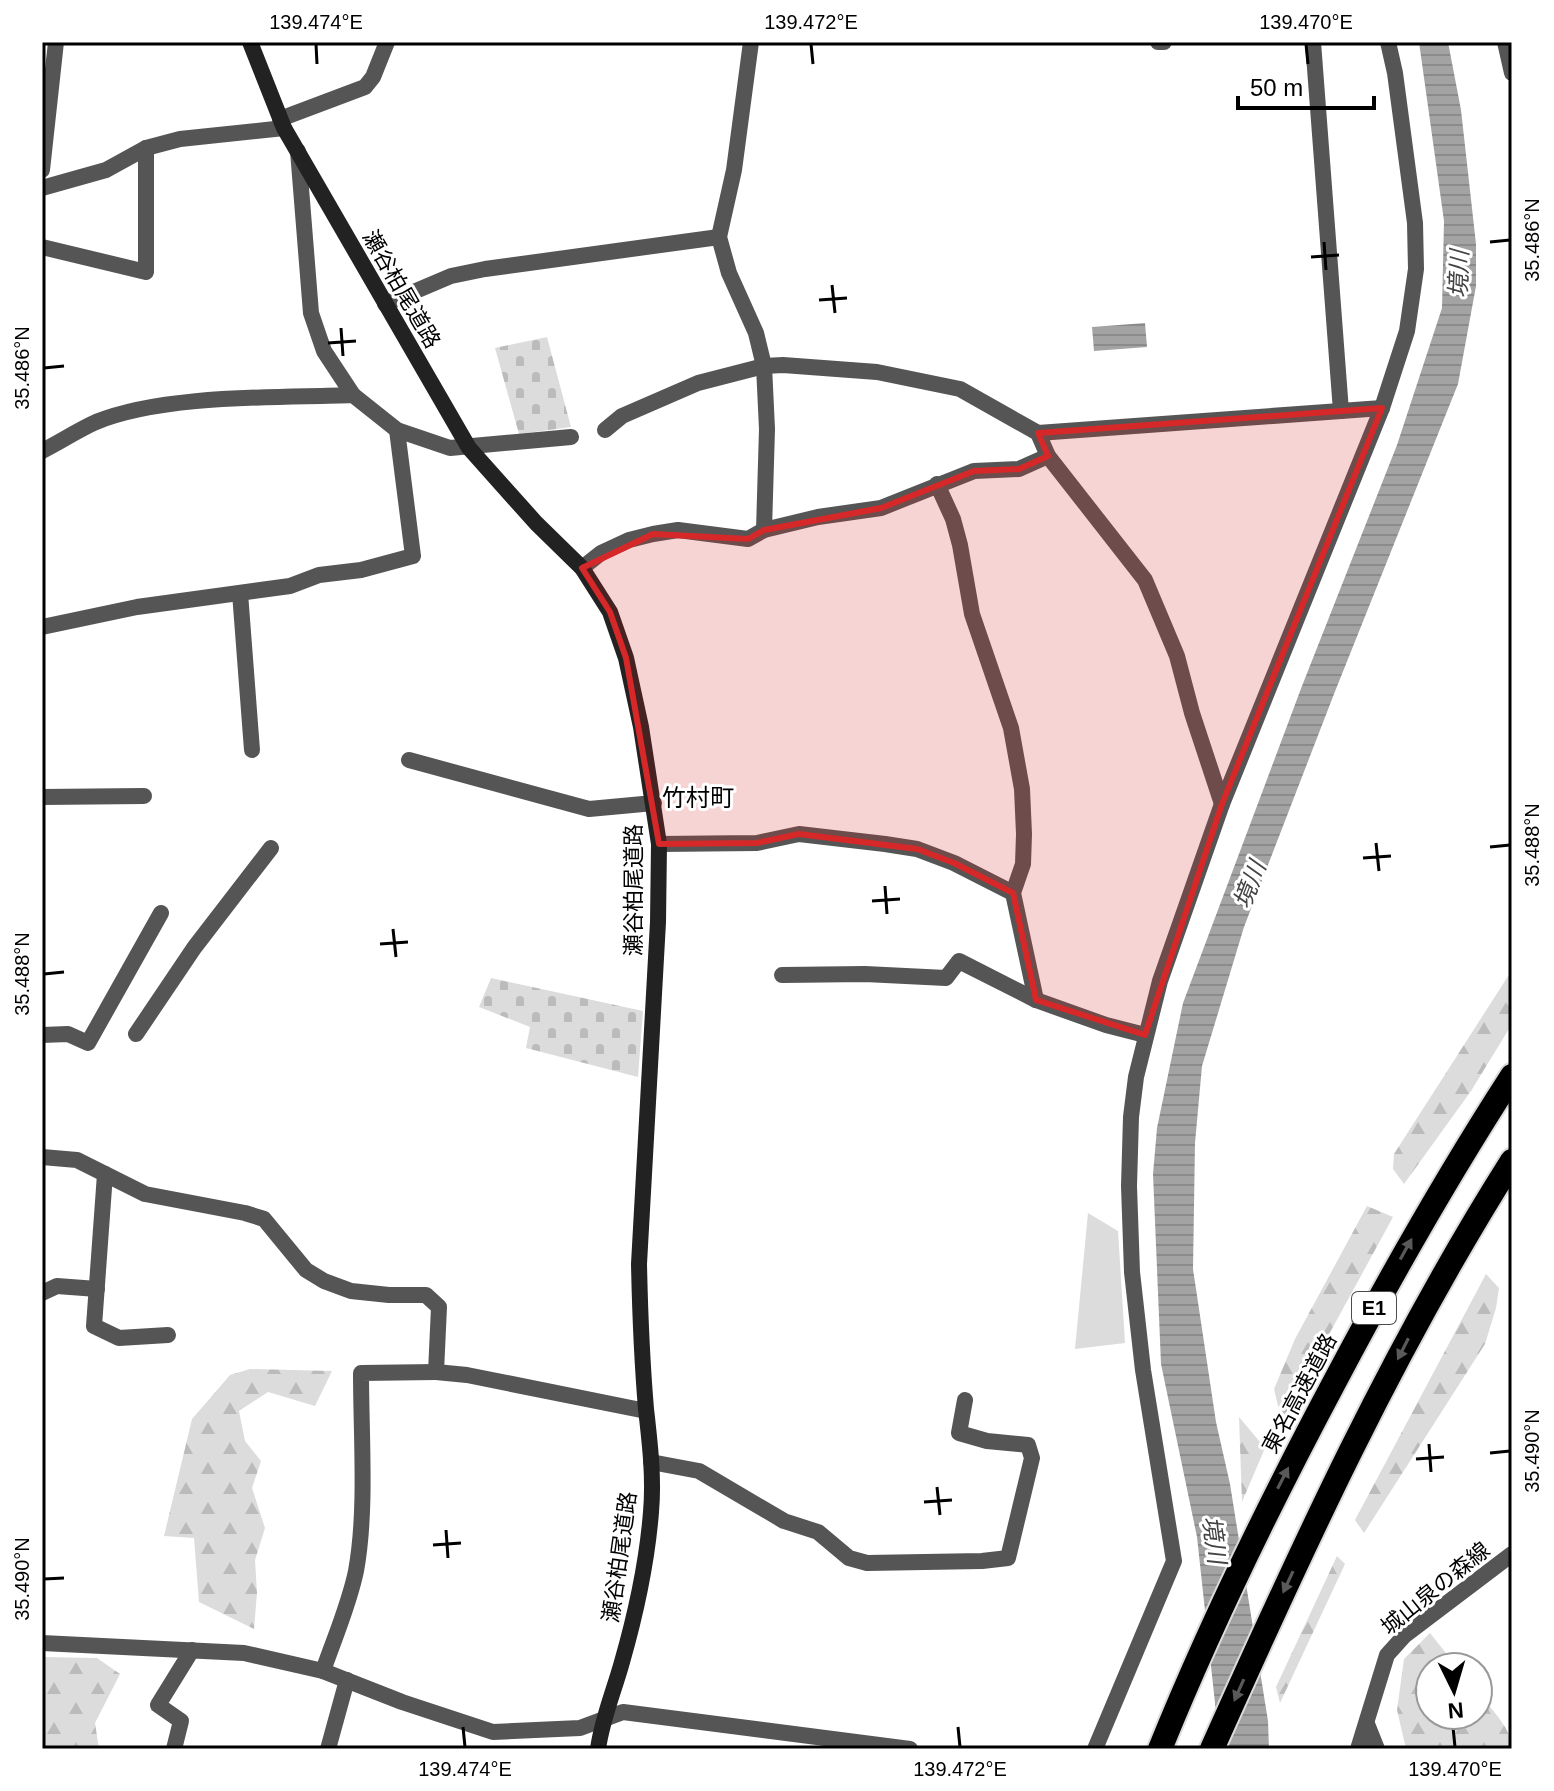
<svg xmlns="http://www.w3.org/2000/svg" width="1554" height="1791" font-family="Arial,'Noto Sans JP',sans-serif">
	<defs>
		<pattern id="forest-firs" width="22" height="20" patternUnits="userSpaceOnUse" patternTransform="scale(2)"><rect width="22" height="20" fill="#dcdcdc"/><path d="M5 1l3.5 6h-7zM16 11l3.5 6h-7z" fill="#bbb"/></pattern>
		<pattern id="cemetery-stones" width="16" height="16" patternUnits="userSpaceOnUse" patternTransform="scale(2)"><rect width="16" height="16" fill="#dcdcdc"/><path d="M2 7V4a2 2 0 0 1 4 0v3zM10 15v-3a2 2 0 0 1 4 0v3z" fill="#bbb"/></pattern>
		<pattern id="water-rules" width="6" height="5" patternUnits="userSpaceOnUse" patternTransform="scale(2)"><rect width="6" height="5" fill="#a3a3a3"/><path d="M0 2.5h6" fill="none" stroke="#8b8b8b"/></pattern>
	</defs>
	<rect width="100%" height="100%" fill="#fff"/>
	<polygon fill="#dcdcdc" points="1088,1213 1118,1231 1125,1343 1075,1349"/>
	<g fill="url(#forest-firs)">
		<polygon points="1512,970 1512,1024 1471,1091 1404,1184 1393,1169 1394,1154"/>
		<polygon points="1367,1206 1393,1217 1285,1415 1278,1406 1274,1389 1295,1339"/>
		<polygon points="1486,1274 1499,1288 1496,1308 1485,1344 1364,1533 1355,1520"/>
		<polygon points="250,1369 332,1371 315,1406 268,1392 239,1411 245,1441 261,1461 252,1488 265,1528 255,1560 257,1593 254,1629 199,1602 194,1538 164,1536 192,1419 230,1375"/>
		<polygon points="1239,1417 1265,1448 1242,1502"/>
		<polygon points="1337,1556 1345,1564 1280,1703 1276,1687"/>
		<path d="M1430,1633L1457,1667H1430V1715H1478V1693C1491,1709 1512,1728 1512,1749H1406L1397,1710L1404,1659Z"/>
		<polygon points="42,1657 97,1658 120,1674 95,1723 99,1749 42,1749"/>
	</g>
	<g fill="url(#cemetery-stones)">
		<polygon points="547,337 571,427 519,434 495,348"/>
		<polygon points="491,978 643,1011 638,1077 526,1048 530,1027 479,1007"/>
	</g>
	<g fill="url(#water-rules)">
		<polygon points="1419,42 1448,42 1461,110 1476,244 1476,286 1458,384 1334,694 1244,927 1202,1066 1195,1143 1193,1269 1216,1422 1230,1484 1268,1721 1269,1749 1220,1749 1197,1537 1161,1364 1153,1174 1157,1128 1183,1003 1302,686 1397,445 1442,308 1444,221"/>
		<polygon points="1145,323 1147,347 1094,351 1092,327"/>
	</g>
	<g fill="none" stroke-linecap="round" stroke-linejoin="round">
		<g stroke="#dbdbdb" stroke-width="28">
			<g id="highway">
				<path d="M1160,1749C1211,1623 1271,1501 1335,1381C1390,1277 1448,1175 1512,1076"/>
				<path d="M1212,1749C1302,1548 1394,1347 1512,1161"/>
			</g>
		</g>
		<g stroke="#555" stroke-width="16">
			<polyline points="751,42 734,170 719,237 729,273 756,333 764,366 767,429 764,530"/>
			<polyline points="1158,42 1164,42"/>
			<polyline points="1313,42 1341,411"/>
			<polyline points="1505,42 1512,73"/>
			<polyline points="280,119 365,87 373,77 387,42"/>
			<polyline points="298,151 311,313 324,351 353,395"/>
			<polyline points="42,170 56,42"/>
			<polyline points="42,188 106,170 146,148 180,139 284,128"/>
			<polyline points="42,247 146,272 146,148"/>
			<polyline points="385,304 451,276 485,269 719,237"/>
			<polyline points="605,430 622,416 698,383 764,366 783,365 877,372 960,389 1038,433 1048,456 1145,580 1177,656 1192,713 1222,804"/>
			<polyline points="1038,433 1382,408"/>
			<path d="M42,451C60,442 78,430 96,422C165,394 277,398 353,395L397,430L450,448L571,437"/>
			<polyline points="937,484 953,519 960,545 972,614 1011,728 1022,789 1024,834 1023,864 1013,893 1036,1000"/>
			<polyline points="582,568 601,553 629,540 653,534 678,530 748,539 764,530 818,517 881,508 974,471 1019,469 1048,456"/>
			<polyline points="240,593 252,750"/>
			<polyline points="42,627 137,607 290,586 319,575 361,570 413,556 397,430"/>
			<polyline points="409,760 589,809 654,803"/>
			<polyline points="42,797 144,796"/>
			<polyline points="659,844 757,843 799,834 885,844 917,849 954,863 1013,893"/>
			<polyline points="782,975 865,974 946,978 959,961 1036,1000 1106,1025 1145,1035"/>
			<polyline points="136,1034 194,948 271,848"/>
			<polyline points="42,1035 68,1034 88,1043 161,913"/>
			<polyline points="42,1157 77,1160 145,1194 245,1213 264,1219 306,1270 324,1281 351,1291 389,1295 426,1295 439,1307 436,1372 467,1375 646,1411"/>
			<polyline points="105,1174 94,1326 119,1338 168,1335"/>
			<polyline points="42,1293 57,1286 97,1289"/>
			<polyline points="651,1462 699,1471 784,1521 818,1532 849,1558 867,1563 982,1561 1008,1558 1032,1458 1028,1445 987,1441 959,1433 965,1400"/>
			<polyline points="42,1643 244,1653 323,1671 402,1702 493,1732 580,1728 623,1712 910,1749"/>
			<path d="M323,1671C334,1639 349,1605 356,1571C367,1511 361,1436 361,1373L436,1372"/>
			<polyline points="1367,1724 1377,1749"/>
			<polyline points="174,1749 181,1721 158,1705 192,1650"/>
			<polyline points="328,1749 347,1680"/>
			<polyline points="1095,1749 1174,1561 1143,1370 1132,1272 1129,1186 1131,1117 1136,1077 1160,981 1222,804 1382,408 1407,331 1416,269 1415,223 1395,73 1388,42"/>
			<polyline points="1358,1749 1387,1655 1405,1635 1512,1554"/>
		</g>
		<path stroke="#222" stroke-width="16" d="M250,42L284,128L469,448L536,523L582,568L610,612L626,658L641,727L659,844L658,922L639,1264C640,1312 642,1361 646,1409C650,1444 654,1478 651,1512C647,1563 636,1613 622,1662C614,1691 602,1719 598,1749"/>
		<use href="#highway" stroke="#000" stroke-width="24"/>
	</g>
	<defs><path id="oneway-solid" d="M-6-.8H1V-3.2L6.5 0L1 3.2V.8H-6Z" transform="scale(2)"/></defs>
	<g fill="#595959">
		<use href="#oneway-solid" transform="translate(1406 1249) rotate(-61)"/>
		<use href="#oneway-solid" transform="translate(1403 1349) rotate(117)"/>
		<use href="#oneway-solid" transform="translate(1283 1478) rotate(-63)"/>
		<use href="#oneway-solid" transform="translate(1288 1582) rotate(115)"/>
		<use href="#oneway-solid" transform="translate(1239 1690) rotate(114)"/>
	</g>
	<path fill="#d62828" fill-opacity="0.2" stroke="#d62828" stroke-width="6" stroke-linejoin="round" d="M1382,408L1222,804L1145,1035L1036,1000L1013,893L954,863L917,849L799,834L757,843L659,844L626,658L610,612L582,568L653,534L748,539L764,530L881,508L974,471L1019,469L1048,456L1038,433Z"/>
	<path fill="none" stroke="#000" stroke-width="3" d="M316,44L317,64M811,44L813,64M1306,44L1308,64M1324,242L1326,270M1490,242L1510,240M1311,257L1339,255M832,285L835,313M819,300L847,298M341,328L343,356M328,343L356,341M44,368L64,366M1376,843L1379,871M1490,847L1510,845M1363,858L1391,856M885,886L887,914M872,901L900,899M393,929L396,957M380,944L408,942M44,974L64,972M1429,1444L1431,1472M1490,1453L1510,1451M1416,1459L1444,1457M937,1487L940,1515M924,1502L952,1500M446,1530L448,1558M433,1545L461,1543M44,1579L64,1578M463,1727L465,1747M958,1727L960,1747M1453,1727L1455,1747"/>
	<g text-anchor="middle" stroke-width="6" stroke-linejoin="round" paint-order="stroke">
		<rect fill="#fff" stroke="#4c4c4c" stroke-width="2" x="1352" y="1292" width="44" height="32" rx="6"/>
		<g font-size="20" font-weight="bold" fill="#000">
			<text x="1374" y="1315">E1</text>
		</g>
		<g font-size="22" fill="#000" stroke="#fff">
			<text transform="translate(402 289) rotate(60)" y="8">瀬谷柏尾道路</text>
			<text transform="translate(633 890) rotate(-90)" y="8">瀬谷柏尾道路</text>
			<text transform="translate(1299 1393) rotate(-62)" y="8">東名高速道路</text>
			<text transform="translate(619 1557) rotate(-82)" y="8">瀬谷柏尾道路</text>
			<text transform="translate(1435 1588) rotate(-39)" y="8">城山泉の森線</text>
		</g>
		<g font-size="24" font-style="italic" fill="#444" stroke="#fff">
			<text transform="translate(1459 274) rotate(-88)" y="8">境川</text>
			<text transform="translate(1250 885) rotate(-69)" y="8">境川</text>
			<text transform="translate(1214 1540) rotate(82)" y="8">境川</text>
		</g>
		<g font-size="24" fill="#000" stroke="#fff">
			<text x="698" y="806">竹村町</text>
		</g>
	</g>
	<rect width="1554" height="1791" fill="none" stroke="#ffffff" stroke-width="88"/>
	<g transform="translate(1454 1691) rotate(175)"><circle r="38" fill="#ffffff" stroke="#999999" stroke-width="2"/>
	<path d="M0-6L14 30L0 20L-14 30Z" fill="#000000"/>
	<text y="-12" font-size="22" font-weight="bold" text-anchor="middle" fill="#000000">N</text>
	</g>
	<path d="M1238 96v12h136v-12" fill="none" stroke="#000000" stroke-width="4"/>
	<text x="1250" y="96" font-size="24" fill="#000000" stroke="#ffffff" stroke-width="6" paint-order="stroke">50 m</text>
	<rect x="44" y="44" width="1466" height="1703" fill="none" stroke="#000" stroke-width="3"/>
	<g font-size="20" text-anchor="middle" fill="#000">
		<text x="316" y="29">139.474°E</text>
		<text x="811" y="29">139.472°E</text>
		<text x="1306" y="29">139.470°E</text>
		<text transform="translate(1532 240) rotate(-90)" y="7">35.486°N</text>
		<text transform="translate(22 368) rotate(-90)" y="7">35.486°N</text>
		<text transform="translate(1532 845) rotate(-90)" y="7">35.488°N</text>
		<text transform="translate(22 974) rotate(-90)" y="7">35.488°N</text>
		<text transform="translate(1532 1451) rotate(-90)" y="7">35.490°N</text>
		<text transform="translate(22 1579) rotate(-90)" y="7">35.490°N</text>
		<text x="465" y="1776">139.474°E</text>
		<text x="960" y="1776">139.472°E</text>
		<text x="1455" y="1776">139.470°E</text>
	</g>
</svg>
